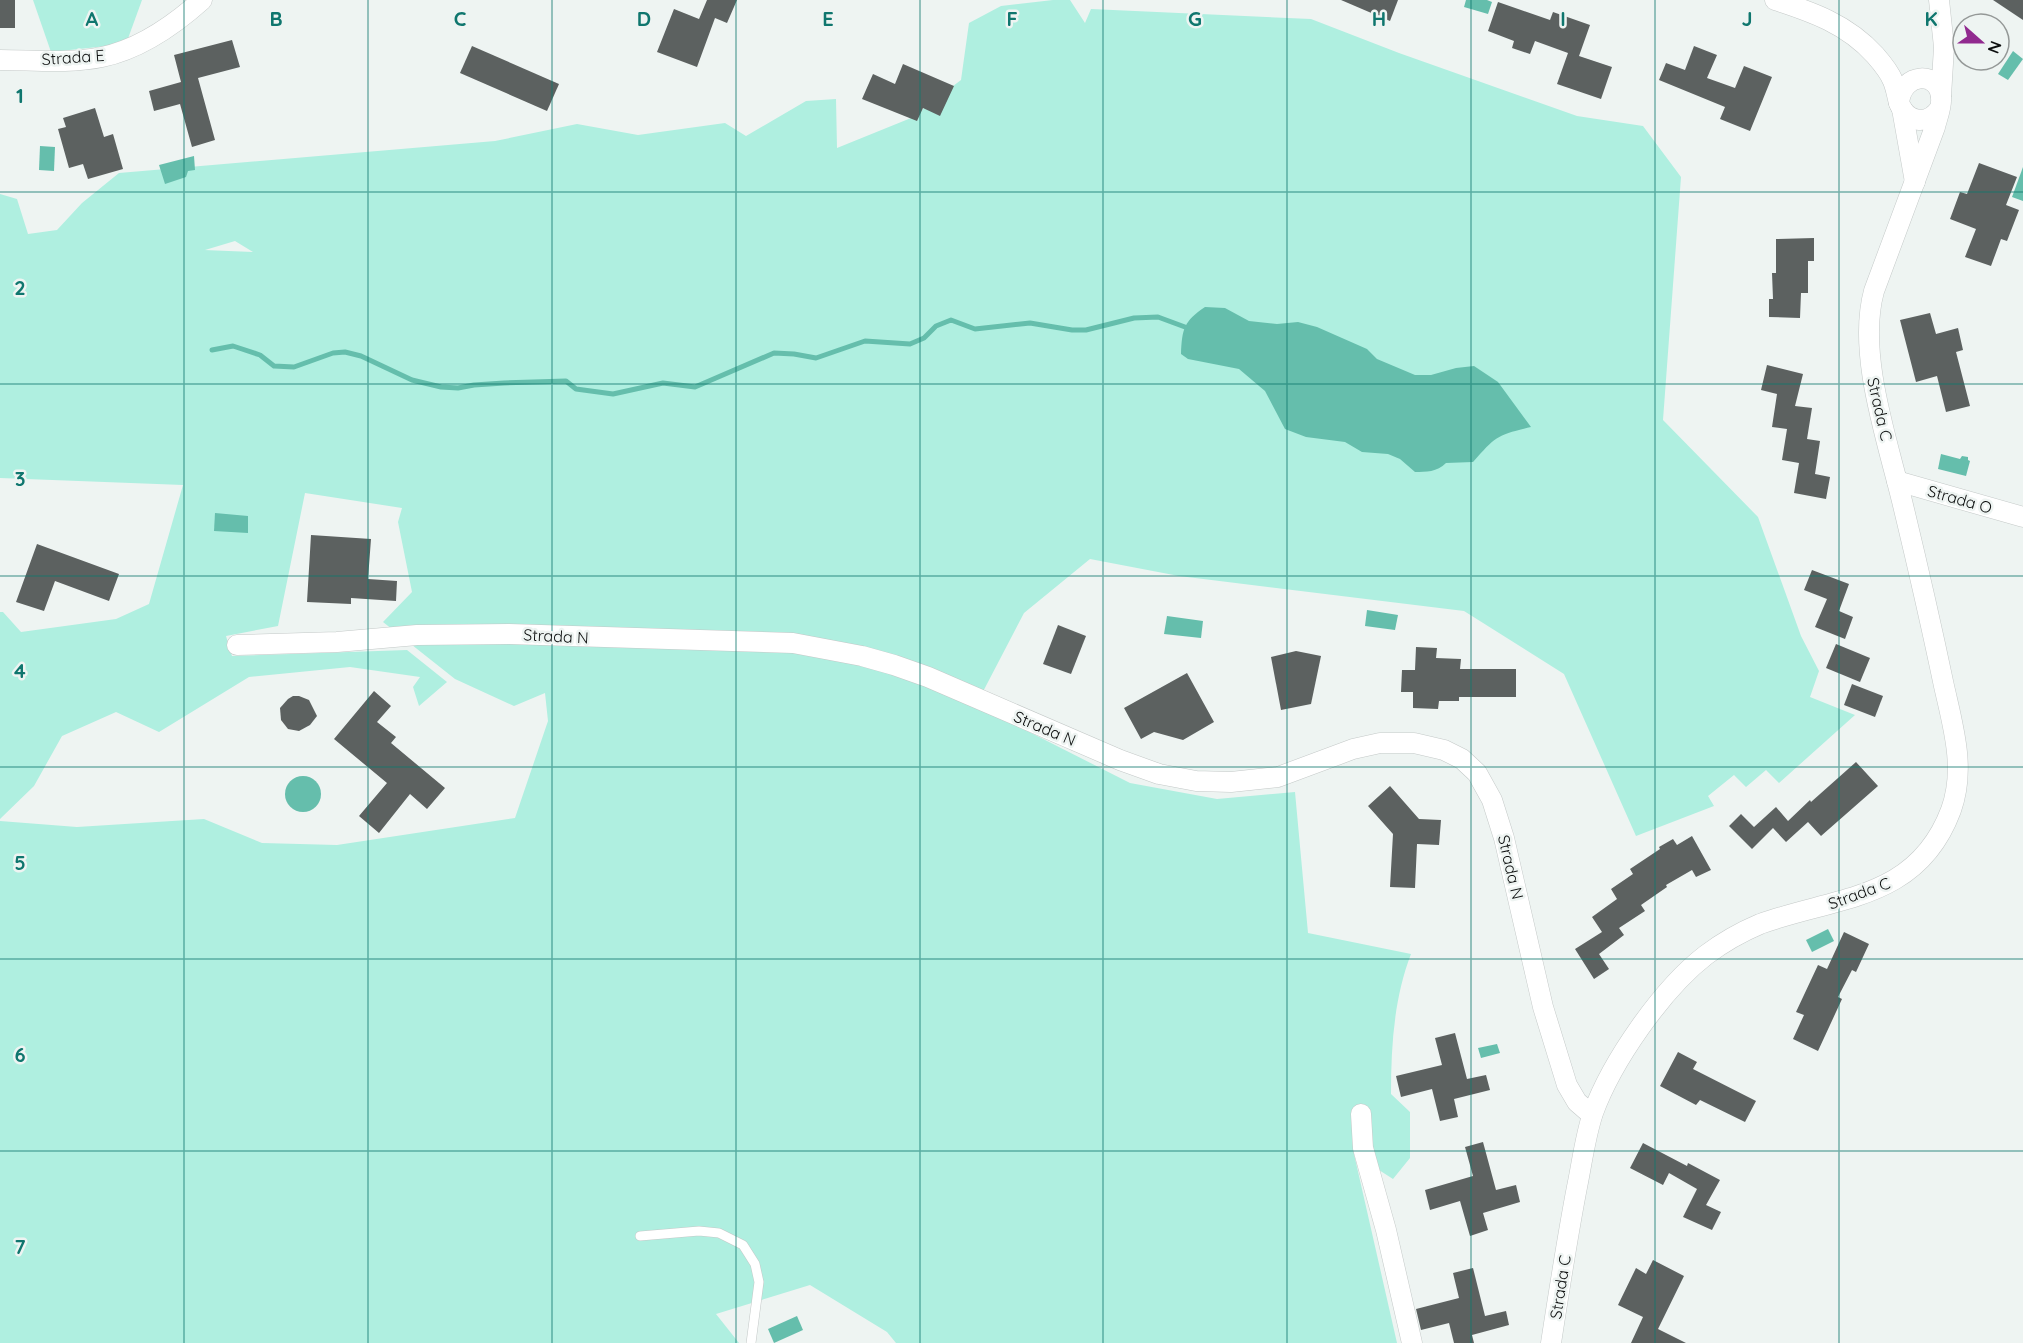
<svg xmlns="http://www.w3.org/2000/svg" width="2023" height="1343" font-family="Quicksand,sans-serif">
	<rect width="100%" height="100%" fill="#eef4f2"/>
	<g fill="#afefe0" fill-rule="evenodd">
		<polygon points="33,0 142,0 126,44 51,52"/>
		<path d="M1053,0H1070L1085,23L1091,9L1311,19L1399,53L1577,116L1643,126L1681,177L1663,420L1758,517L1801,636L1819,671L1810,697L1855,715L1779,783L1766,770L1746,787L1734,775L1708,796L1714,806L1636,836L1564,674L1464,611L1179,576L1090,559L1024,613L976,705L1130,783L1217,799L1295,792L1308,933L1411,954C1394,998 1391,1046 1391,1094L1410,1112V1158L1393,1179L1354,1154L1397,1343H896L887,1332L810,1285L716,1314L739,1343H0V821L77,827L204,819L262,843L337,845L515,818L548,721L545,693L514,706L455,679L383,622L412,592L398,522L402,508L305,493L278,626L226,636L232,656L407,650L447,682L419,706L413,687L420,677L350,667L249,677L159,732L116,712L62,736L34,786L0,819V612H3L21,632L116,619L149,604L183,485L0,478V194L17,199L28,234L57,230L82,203L119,173L495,141L577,124L638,135L725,123L746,136L806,101L836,99L837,148L911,118L961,80L969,23L1001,6ZM235,241L253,252L204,250H205Z"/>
	</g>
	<g fill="#65beac">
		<polygon points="1466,0 1487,0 1492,2 1488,14 1464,7"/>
		<polygon points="2013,51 2023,59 2008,80 1998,74"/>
		<polygon points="40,146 55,147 54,171 39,170"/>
		<polygon points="194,156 195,170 188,171 186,177 165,184 159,165"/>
		<polygon points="2023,167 2023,201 2012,197"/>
		<path d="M1205,307L1225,308L1249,321L1277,324L1298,322L1317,327L1367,349L1377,359L1415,375H1431L1456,368L1474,366L1498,382L1531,427C1497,435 1496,436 1473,462L1446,463C1437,472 1426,472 1415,472L1400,459L1388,454L1362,452L1345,442L1306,437L1285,429L1265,391L1239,369L1188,359L1181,354C1182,329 1184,321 1205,307Z"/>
		<polygon points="1941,454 1960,459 1962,456 1968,457 1968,460 1970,461 1966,476 1938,469"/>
		<polygon points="215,513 248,516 248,533 214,531"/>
		<polygon points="1367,610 1398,615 1395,630 1365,626"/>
		<polygon points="1167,616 1203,621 1201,638 1164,634"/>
		<circle cx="303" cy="794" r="18"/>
		<polygon points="1828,929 1834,941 1812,952 1806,940"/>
		<polygon points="1497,1044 1500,1053 1481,1058 1478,1048"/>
		<polygon points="797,1316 803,1330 774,1343 768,1329"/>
	</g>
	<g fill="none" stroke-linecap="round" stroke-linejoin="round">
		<polyline stroke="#65beac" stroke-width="5" points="212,350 233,346 260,355 274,366 294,367 333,353 345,352 361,356 412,380 441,387 458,388 474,385 504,383 566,381 576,389 613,394 663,383 695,387 774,353 794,354 816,358 865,341 910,344 924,338 936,326 951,320 975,329 1030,323 1072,330 1086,330 1134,318 1158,317 1185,327"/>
	</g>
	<g fill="#5c6160">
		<rect x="0" y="0" width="15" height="28"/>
		<polygon points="707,0 737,0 727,23 715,18 697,67 657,52 674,9 699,19"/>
		<polygon points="1341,0 1398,0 1390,21"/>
		<polygon points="1993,0 2023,0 2023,20"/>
		<polygon points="1498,2 1550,20 1553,12 1590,25 1579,56 1612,67 1601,99 1557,84 1568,53 1535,41 1530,54 1512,48 1514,41 1488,31"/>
		<polygon points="232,40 240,67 198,78 215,140 192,147 180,104 154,111 149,91 181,82 174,55"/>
		<polygon points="472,46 559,84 547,111 460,73"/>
		<polygon points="1694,46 1717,55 1707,78 1735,88 1744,66 1772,77 1750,131 1720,119 1725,107 1659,80 1666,63 1685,70"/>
		<polygon points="903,64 954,86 940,116 923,108 917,121 862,99 873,74 895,84"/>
		<polygon points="95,108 104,137 113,134 123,169 88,179 83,164 69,168 58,129 66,127 63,118"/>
		<polygon points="1979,163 2017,177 2006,205 2019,210 2007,241 2001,239 1991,266 1965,257 1976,229 1950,219 1960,192 1967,194"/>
		<polygon points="1814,238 1814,261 1808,261 1808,293 1801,293 1800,318 1769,317 1769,299 1773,299 1772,273 1776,273 1776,239"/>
		<polygon points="1930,313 1936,334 1958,328 1963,350 1956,352 1970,406 1946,412 1937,376 1916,382 1900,320"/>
		<polygon points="1767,365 1803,374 1795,406 1812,408 1807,439 1820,441 1815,474 1830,477 1826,499 1794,493 1799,463 1782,460 1787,429 1772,427 1777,394 1761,390"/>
		<polygon points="311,535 371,539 368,579 397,581 396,601 351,598 351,604 307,602"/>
		<polygon points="37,544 119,574 109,601 55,581 44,611 16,602"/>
		<polygon points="1812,570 1849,584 1839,611 1853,617 1845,639 1815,627 1827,599 1804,590"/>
		<polygon points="1058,625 1086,636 1071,674 1043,664"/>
		<polygon points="1836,644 1870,658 1860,682 1826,668"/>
		<polygon points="1416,647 1437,648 1436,658 1461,659 1460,669 1516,669 1516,697 1459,697 1459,701 1439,701 1438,709 1413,708 1413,692 1401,692 1402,670 1415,670"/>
		<polygon points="1296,651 1321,656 1311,704 1281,710 1271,657"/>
		<polygon points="1187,673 1214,722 1183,740 1154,732 1141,739 1124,708"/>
		<polygon points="1852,684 1883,696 1875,717 1844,705"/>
		<polygon points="374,691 391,706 377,722 396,737 391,743 445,788 427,809 410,794 379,833 359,816 387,783 334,739"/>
		<polygon points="293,696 299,696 309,700 317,716 310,725 299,731 288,729 281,720 280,708 288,699"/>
		<polygon points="1856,762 1878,786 1821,836 1808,822 1786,842 1773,828 1752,849 1729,826 1741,814 1754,827 1776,807 1788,821 1810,800 1811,802"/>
		<polygon points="1390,786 1419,819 1441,820 1439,845 1417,844 1415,888 1390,887 1393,834 1368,806"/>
		<polygon points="1692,836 1711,870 1696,877 1692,870 1666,885 1667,887 1641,905 1645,911 1619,928 1624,935 1599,954 1609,969 1594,979 1575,949 1602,932 1592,917 1617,899 1611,889 1633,874 1630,869 1660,849 1659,847 1673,839 1677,845"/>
		<polygon points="1844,932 1869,944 1856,972 1852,970 1838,997 1842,999 1818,1051 1793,1039 1804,1015 1796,1012 1818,965 1827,969"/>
		<polygon points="1455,1033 1467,1079 1486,1075 1490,1090 1454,1099 1458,1117 1440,1121 1432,1089 1401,1097 1396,1076 1442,1065 1435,1038"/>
		<polygon points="1678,1052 1697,1062 1693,1069 1756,1101 1745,1122 1700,1100 1696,1105 1660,1086"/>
		<polygon points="1483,1142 1496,1190 1516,1185 1520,1202 1483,1213 1488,1230 1470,1236 1460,1201 1430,1210 1425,1190 1473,1176 1465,1147"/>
		<polygon points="1643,1143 1687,1166 1688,1163 1720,1180 1706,1205 1721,1212 1712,1230 1683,1217 1697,1189 1669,1173 1663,1185 1630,1168"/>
		<polygon points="1653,1260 1684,1276 1658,1329 1686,1343 1631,1343 1643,1317 1618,1305 1636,1268 1646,1274"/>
		<polygon points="1473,1268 1485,1316 1506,1311 1509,1325 1472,1335 1474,1343 1454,1343 1449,1323 1421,1330 1416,1309 1459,1298 1453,1273"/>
	</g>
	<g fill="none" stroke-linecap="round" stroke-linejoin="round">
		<g stroke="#c4c9c8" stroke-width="10">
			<polyline id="service" points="640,1236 699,1231 719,1233 743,1245 755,1264 759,1282 751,1343"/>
		</g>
		<g stroke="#c4c9c8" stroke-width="21">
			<g id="minor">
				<path d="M1775,0C1812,12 1847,24 1875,55C1882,63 1889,71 1893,81C1896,88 1897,96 1899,103"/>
				<polyline points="1939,0 1944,47 1941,96"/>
				<path d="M0,60C33,60 69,64 102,57C140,49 173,26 202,0"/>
				<polyline points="1902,109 1915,182"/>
				<polyline points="1897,481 2023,517"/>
				<polyline points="237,645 337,642 417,635 509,634 793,643 862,656 894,665 928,677 1120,760 1159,774 1196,781 1231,782 1278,777 1353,749 1380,743 1414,743 1444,750 1462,759 1477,773 1492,800 1504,838 1543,1007 1567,1085 1577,1102 1592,1115"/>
				<polyline points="1361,1114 1363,1148 1386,1230 1412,1343"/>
				<path d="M1551,1343C1559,1291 1567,1239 1577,1187C1582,1163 1585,1137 1593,1113C1612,1061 1662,989 1706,955C1722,943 1741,932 1760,924C1837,896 1917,901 1951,810C1966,769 1953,726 1944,686C1931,624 1917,563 1902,501C1887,439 1857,353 1874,291L1935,127C1937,118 1942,107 1941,98C1940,71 1902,71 1899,103C1907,123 1928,126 1940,108"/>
			</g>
		</g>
		<use href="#service" stroke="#fff" stroke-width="9"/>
		<use href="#minor" stroke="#fff" stroke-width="20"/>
	</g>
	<path fill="none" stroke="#0f766e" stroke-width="1.5" stroke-opacity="0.55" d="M184,0V1343M368,0V1343M552,0V1343M736,0V1343M920,0V1343M1103,0V1343M1287,0V1343M1471,0V1343M1655,0V1343M1839,0V1343M0,192H2023M0,384H2023M0,576H2023M0,767H2023M0,959H2023M0,1151H2023"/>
	<g text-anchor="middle" stroke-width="5" stroke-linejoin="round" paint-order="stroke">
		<g font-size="16" fill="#0c0e0e" stroke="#eef4f2">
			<text transform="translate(73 57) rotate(-4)" y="6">Strada E</text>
			<text transform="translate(1880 409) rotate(77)" y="6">Strada C</text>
			<text transform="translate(1960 499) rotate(16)" y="6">Strada O</text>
			<text transform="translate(556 636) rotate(3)" y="6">Strada N</text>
			<text transform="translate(1045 728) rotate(23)" y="6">Strada N</text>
			<text transform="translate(1511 867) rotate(77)" y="6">Strada N</text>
			<text transform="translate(1859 893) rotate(-20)" y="6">Strada C</text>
			<text transform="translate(1560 1287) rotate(-81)" y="6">Strada C</text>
		</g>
	</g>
	<g font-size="20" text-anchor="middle" font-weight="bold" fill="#0f766e" stroke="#eef4f2" stroke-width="5" stroke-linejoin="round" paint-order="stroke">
		<text x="92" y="26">A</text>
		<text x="276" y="26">B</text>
		<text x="460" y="26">C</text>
		<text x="644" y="26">D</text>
		<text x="828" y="26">E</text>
		<text x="1012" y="26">F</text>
		<text x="1195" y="26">G</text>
		<text x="1379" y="26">H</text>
		<text x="1563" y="26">I</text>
		<text x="1747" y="26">J</text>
		<text x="1931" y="26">K</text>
		<text x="20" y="103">1</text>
		<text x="20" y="295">2</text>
		<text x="20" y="486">3</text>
		<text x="20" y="678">4</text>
		<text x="20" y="870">5</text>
		<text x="20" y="1062">6</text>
		<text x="20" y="1254">7</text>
	</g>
	<g transform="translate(1981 42) rotate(111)"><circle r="28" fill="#eef4f2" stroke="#949897" stroke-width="1.5"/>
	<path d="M0-4.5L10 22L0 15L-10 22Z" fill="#912a8f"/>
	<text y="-9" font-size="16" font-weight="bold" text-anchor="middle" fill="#0c0e0e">N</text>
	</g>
</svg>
